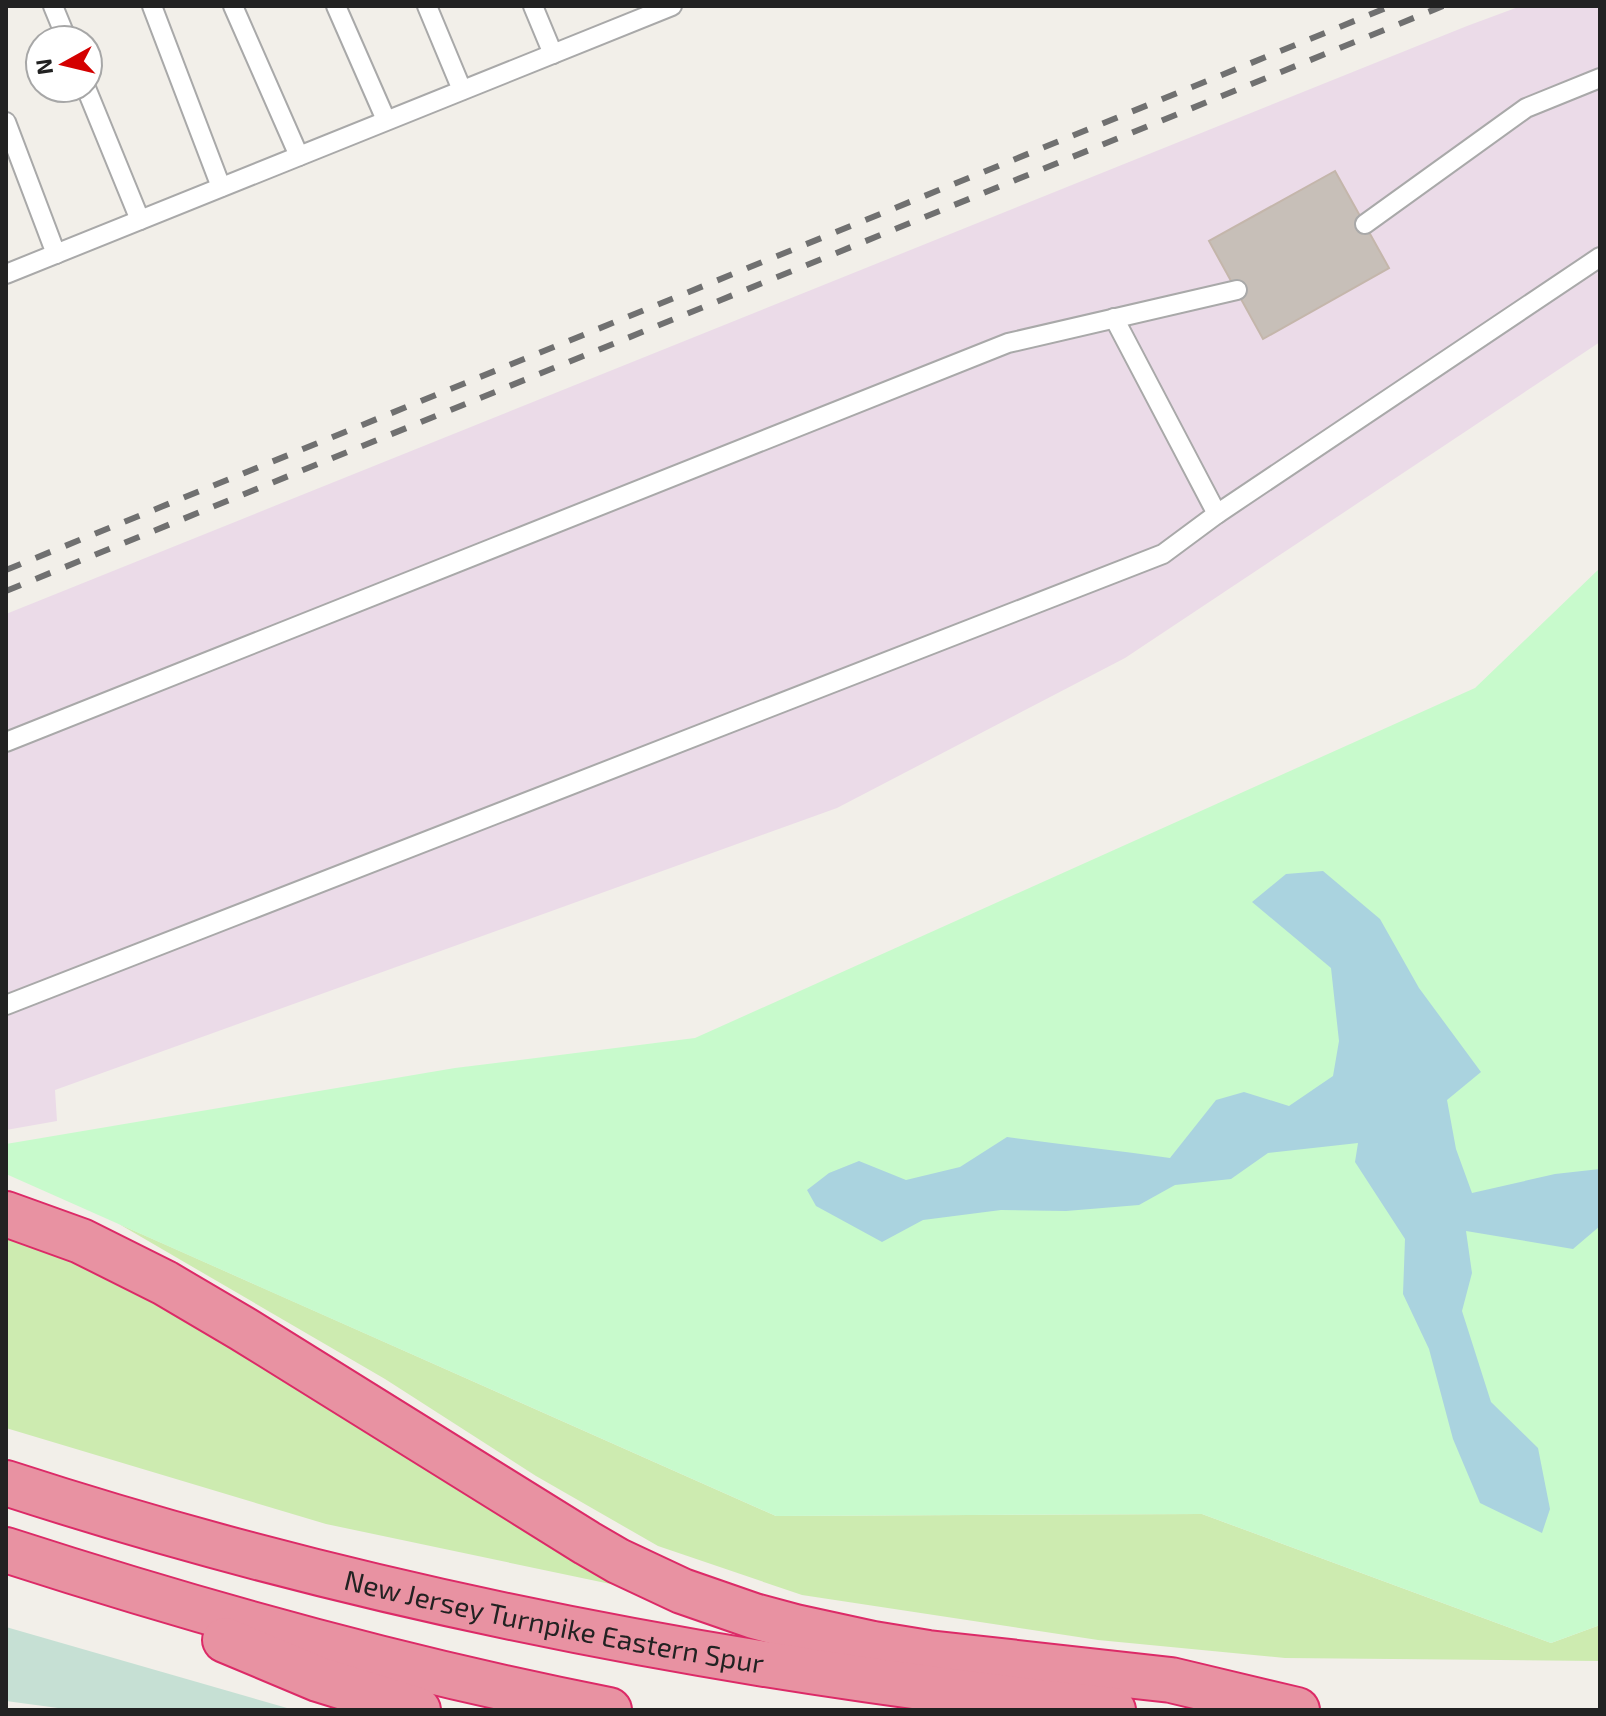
<svg xmlns="http://www.w3.org/2000/svg" width="1606" height="1716" font-family="'Exo 2',sans-serif">
	<rect width="100%" height="100%" fill="#f2efe9"/>
	<polygon fill="#ebdbe8" points="1521,6 1600,6 1600,342 1125,658 837,808 55,1090 57,1121 6,1130 6,614 1467,26"/>
	<g fill="#cdebb0">
		<polygon points="119,1224 776,1516 1202,1514 1551,1643 1600,1625 1600,1661 1285,1658 1098,1640 802,1595 658,1546 536,1476 385,1379"/>
		<polygon points="6,1238 100,1269 258,1356 620,1586 326,1524 6,1428"/>
	</g>
	<polygon fill="#c6e0d4" points="6,1627 294,1710 73,1710 6,1701"/>
	<polygon fill="#c8facc" points="1600,568 1600,1625 1551,1643 1202,1514 776,1516 6,1174 6,1144 455,1068 695,1038 1475,688"/>
	<path fill="#aad3df" d="M1323,871L1380,919L1419,988L1481,1072L1447,1100L1456,1149L1472,1193L1555,1174L1600,1169V1226L1573,1249L1466,1231L1472,1273L1462,1311L1491,1402L1538,1448L1550,1509L1542,1533L1480,1503L1453,1439L1429,1349L1403,1294L1405,1239L1355,1162L1358,1143L1268,1153L1231,1179L1175,1185L1139,1205L1066,1211L1001,1210L923,1220L882,1242L816,1206L807,1190L829,1173L859,1161L906,1180L960,1167L1007,1137C1061,1145 1116,1150 1170,1158L1216,1100L1244,1092L1289,1106L1333,1076L1339,1041L1331,968L1252,902L1286,874Z"/>
	<polygon fill="#c7bfb8" stroke="#c4b6ab" stroke-width="2" points="1335,171 1389,268 1263,339 1209,241"/>
	<g fill="none" stroke-linecap="round" stroke-linejoin="round">
		<g stroke="#a9a9a9" stroke-width="22">
			<g id="service">
				<polyline points="53,6 67,40"/>
				<polyline points="152,6 221,187"/>
				<polyline points="233,6 299,156"/>
				<polyline points="336,6 386,120"/>
				<polyline points="427,6 462,90"/>
				<polyline points="533,6 553,54"/>
				<polyline points="86,88 140,220"/>
				<polyline points="6,122 56,254"/>
				<polyline points="1365,224 1526,108 1600,78"/>
				<polyline points="6,274 672,6"/>
				<polyline points="1114,318 1217,514"/>
				<polyline points="6,742 1008,343 1237,290"/>
				<polyline points="6,1005 1163,554 1217,514 1600,257"/>
			</g>
		</g>
		<g stroke="#dc2a67" stroke-width="48">
			<g id="motorway">
				<polyline points="6,1214 81,1241 165,1283 243,1329 587,1543 618,1561 682,1591 754,1616 795,1627 873,1644 928,1653 1171,1680 1297,1710"/>
				<path id="s1" d="M6,1483C365,1600 738,1671 1113,1710"/>
				<path d="M6,1550C204,1614 405,1670 609,1710"/>
				<polyline points="225,1640 318,1679 418,1710"/>
			</g>
		</g>
		<use href="#service" stroke="#fff" stroke-width="18"/>
		<use href="#motorway" stroke="#e892a2" stroke-width="44"/>
		<g stroke="#707070" stroke-width="6" stroke-dasharray="16 16" stroke-linecap="butt">
			<polyline points="6,570 1391,6"/>
			<polyline points="6,591 1443,6"/>
		</g>
	</g>
	<g text-anchor="middle" stroke-width="6" stroke-linejoin="round" paint-order="stroke">
		<g font-size="28" fill="#222" stroke="#fff">
			<text dy="10" stroke="none"><textPath href="#s1" startOffset="566">New Jersey Turnpike Eastern Spur</textPath></text>
		</g>
	</g>
	<rect width="1606" height="1716" fill="none" stroke="#222222" stroke-width="16"/>
	<g transform="translate(64 64) rotate(262)"><circle r="38" fill="#ffffff" stroke="#a7a7a7" stroke-width="2"/>
	<path d="M0-6L14 30L0 20L-14 30Z" fill="#d40000"/>
	<text y="-12" font-size="22" font-weight="bold" text-anchor="middle" fill="#222222">N</text>
	</g>
</svg>
